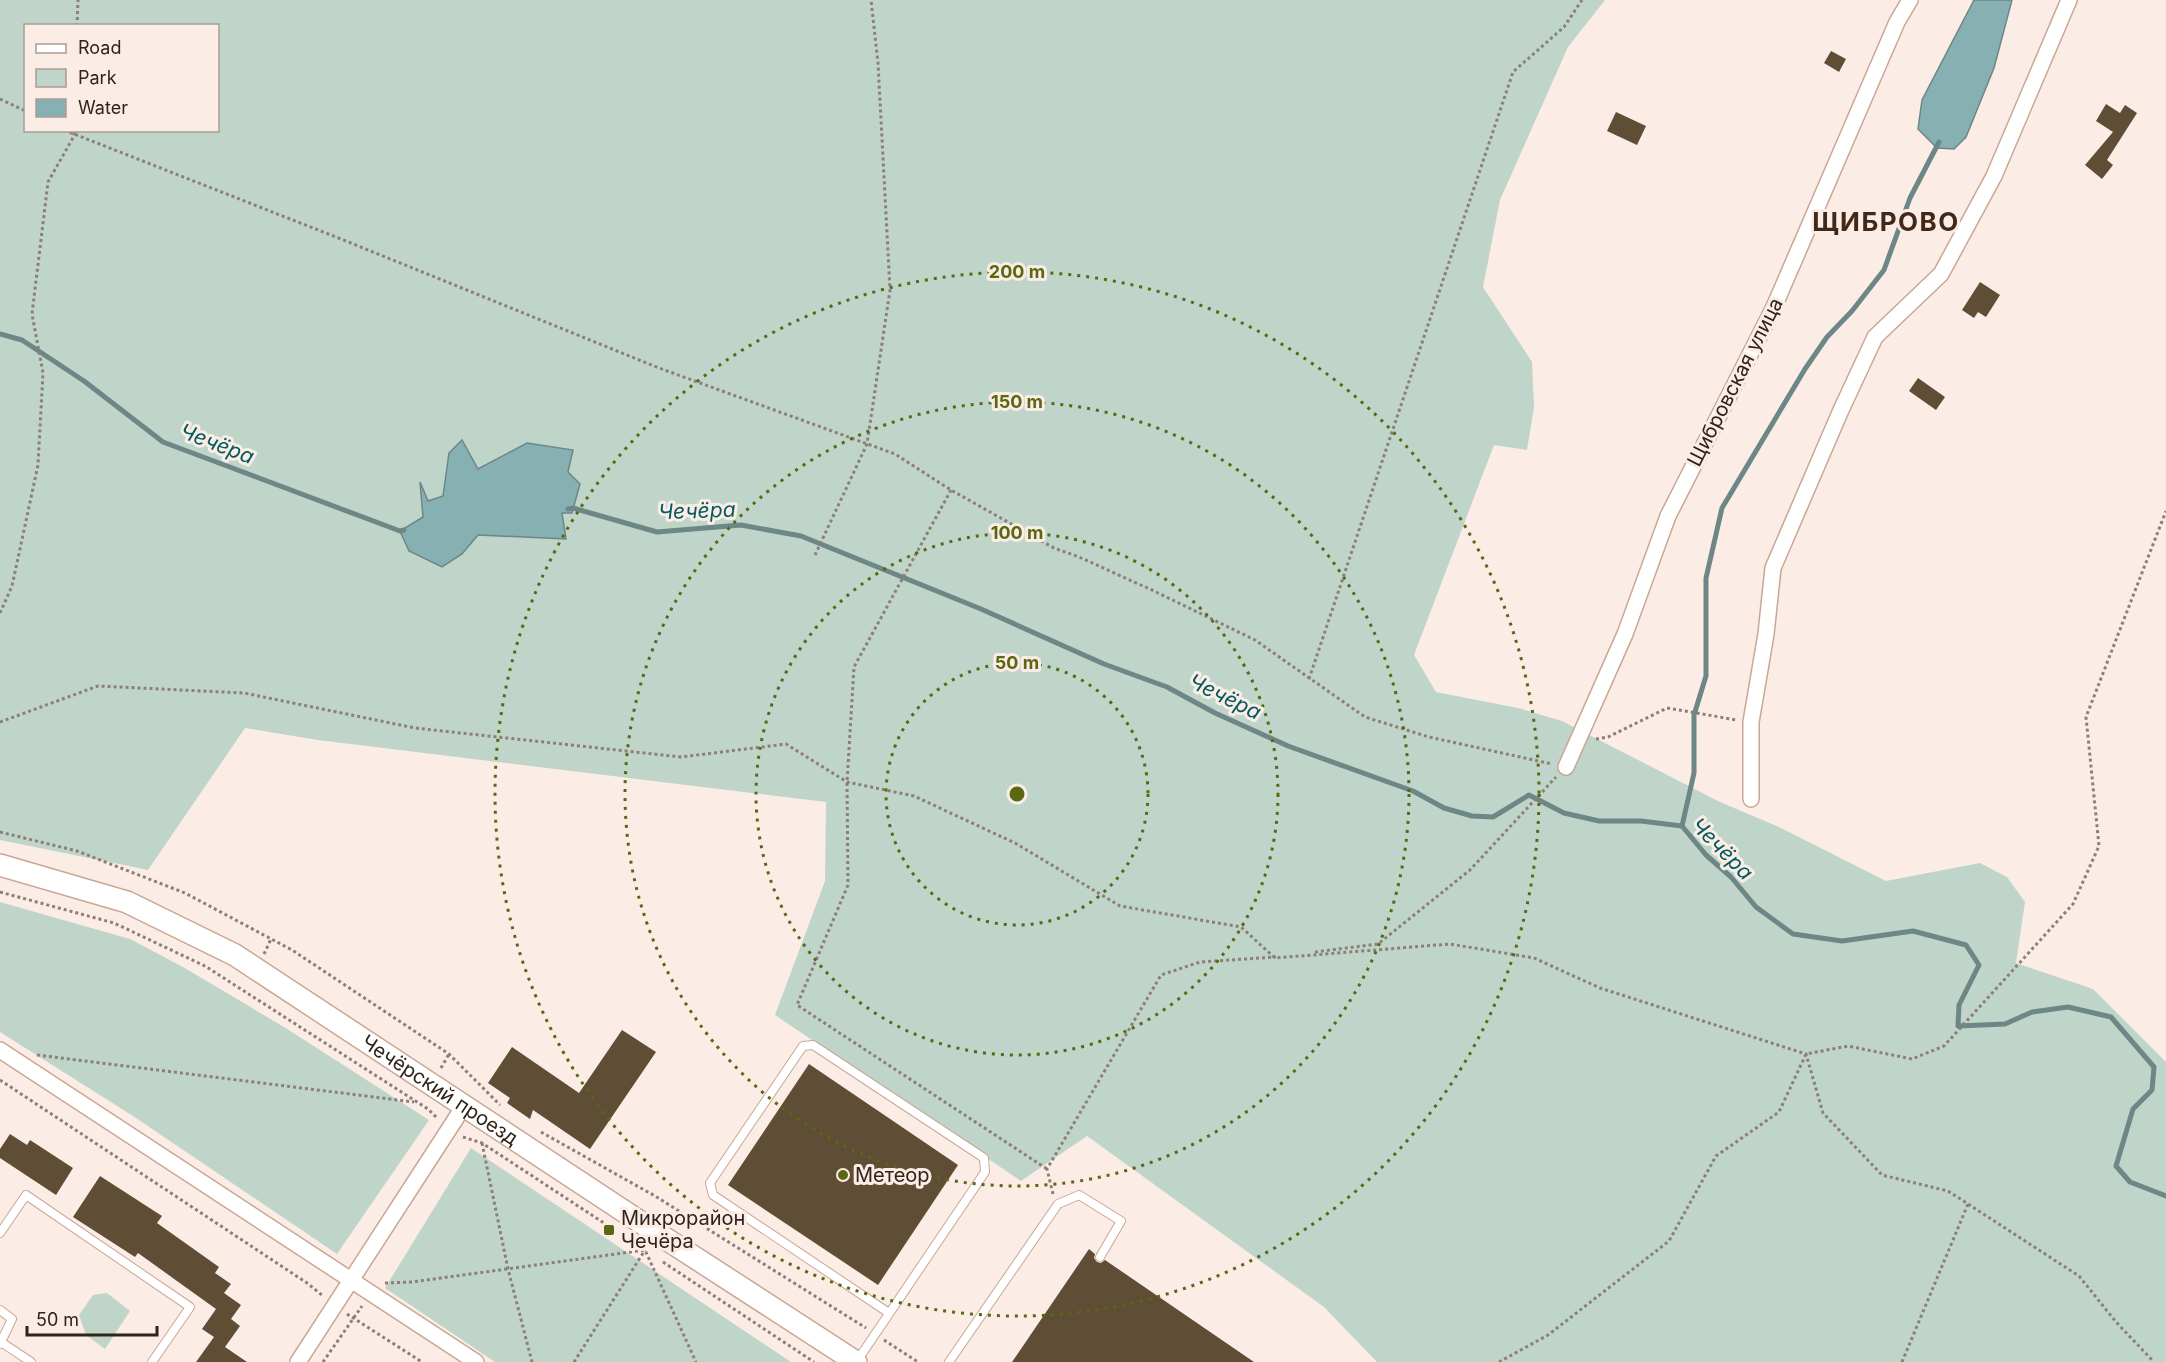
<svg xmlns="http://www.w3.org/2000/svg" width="2166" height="1362" font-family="Inter,sans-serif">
	<rect width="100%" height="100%" fill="#fbede5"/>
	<g fill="#bfd5c9" fill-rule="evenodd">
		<path d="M0,0H1605L1568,47L1500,200L1483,287L1532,362L1534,407L1527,450L1494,445L1414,655L1436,692L1518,708L1562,721L1720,802L1779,827L1886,881L1980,863L2007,877L2025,902L2016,963L2093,989L2166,1062V1362H1377L1324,1307L1087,1136L1021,1181L775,1015L825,881L826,802L318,740L245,728L148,870L0,840ZM26,26H218V130H26Z"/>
		<polygon points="0,902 130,939 183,967 284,1027 429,1120 337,1254 133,1116 0,1032"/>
		<polygon points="471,1148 791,1362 495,1362 385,1288"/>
		<polygon points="107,1293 130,1311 105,1349 86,1335 79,1315 93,1295"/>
	</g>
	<g fill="#87b0b3" stroke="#6d8686" stroke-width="1.5">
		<polygon points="1974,0 2012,0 1994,68 1966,137 1954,149 1937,148 1918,129 1922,100"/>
		<polygon points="462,440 478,469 527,443 573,450 568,472 580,484 572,513 562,513 566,539 478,535 462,554 442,567 409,551 400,531 423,517 420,482 428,501 443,496 449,453"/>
	</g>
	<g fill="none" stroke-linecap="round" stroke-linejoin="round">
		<g stroke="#6d8686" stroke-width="5">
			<polyline points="0,334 22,340 84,381 163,442 400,531 404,530"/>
			<polyline points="568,509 573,508 657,532 741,525 801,536 981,609 1104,664 1167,687 1215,713 1288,746 1413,791 1444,808 1472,816 1493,817 1529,795 1564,813 1599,821 1641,821 1682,826 1706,855 1731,877 1756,907 1793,934 1842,941 1913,931 1966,945 1979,965 1959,1005 1958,1026 2005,1024 2032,1012 2068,1007 2111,1017 2154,1067 2152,1090 2133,1109 2116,1166 2130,1182 2166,1196"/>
			<polyline points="1682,826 1694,773 1694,715 1706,676 1706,578 1722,508 1805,369 1827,337 1852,311 1884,270 1910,198 1939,142"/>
		</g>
	</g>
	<g fill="#604d36">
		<polygon points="1831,51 1846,59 1839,72 1824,63"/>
		<polygon points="2106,104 2120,113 2125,105 2137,113 2107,160 2113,165 2102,179 2085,165 2113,132 2096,121"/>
		<polygon points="1616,112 1646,126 1637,145 1607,131"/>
		<polygon points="1980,282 2000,295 1986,317 1978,312 1974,318 1962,310"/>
		<polygon points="1918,378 1945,397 1936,410 1909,391"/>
		<polygon points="622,1030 656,1052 590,1149 533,1110 530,1119 507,1103 510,1098 488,1083 512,1047 579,1093"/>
		<polygon points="809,1064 958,1165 878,1285 728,1185"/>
		<polygon points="10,1134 27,1145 30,1140 73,1168 56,1195 0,1158 0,1149"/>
		<polygon points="100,1176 162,1216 157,1223 219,1267 215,1273 231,1284 224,1293 241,1305 231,1319 240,1326 225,1347 247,1362 196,1362 214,1337 202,1329 216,1309 138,1253 135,1257 73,1217"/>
		<polygon points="1089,1249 1095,1254 1094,1258 1097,1262 1101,1263 1105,1260 1254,1362 1012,1362"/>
	</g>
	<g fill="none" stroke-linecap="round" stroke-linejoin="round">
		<g stroke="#c8a795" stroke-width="10">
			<g id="lane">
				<polyline points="0,1233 26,1195 190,1307 152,1362"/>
				<polyline points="0,1310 12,1319 1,1342"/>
				<polyline points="0,1344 1,1342 31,1362"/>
				<polyline points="857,1361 985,1172 984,1158 813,1045 803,1046 710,1183 713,1195 889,1313"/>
				<polyline points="949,1362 1058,1204 1079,1195 1121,1221 1100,1257"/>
			</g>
		</g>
		<g stroke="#c8a795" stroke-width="18">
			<g id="street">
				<polyline points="1566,767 1625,634 1668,516 1774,307 1897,22 1910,0"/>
				<polyline points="1751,799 1751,722 1766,634 1773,568 1841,410 1875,337 1941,274 1994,176 2069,0"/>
				<polyline points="0,1050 476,1362"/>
				<polyline points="298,1362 464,1106"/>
			</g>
		</g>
		<g stroke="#c8a795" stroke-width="24">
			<g id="secondary">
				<path id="s1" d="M0,865L127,902L235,955L657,1233L856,1362"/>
			</g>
		</g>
		<g stroke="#8d7f78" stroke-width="3" stroke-dasharray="3 3" stroke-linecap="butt">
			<polyline points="77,26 78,0"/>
			<polyline points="0,99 26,111"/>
			<polyline points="64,130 341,239 659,368 895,454 951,490 1054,548 1079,557 1154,591 1255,640 1365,717 1429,737 1552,764"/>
			<polyline points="951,490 854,667 847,782 848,885 797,1005 1047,1169"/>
			<polyline points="815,555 867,444 890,290 878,63 871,0"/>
			<polyline points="0,613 12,586 38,465 43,373 32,314 48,182 74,136 74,130"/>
			<polyline points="1309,679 1513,72 1564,27 1582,0"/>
			<polyline points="0,722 98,686 244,693 415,728 681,757 786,744 847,782 914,796 1015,843 1120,906 1241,927 1275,958 1450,944 1534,958 1600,988 1806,1054 1823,1113 1882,1175 1948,1191 2079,1276 2116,1322 2154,1362"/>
			<polyline points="1596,739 1608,737 1667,708 1737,720"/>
			<polyline points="0,832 77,851 185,893 292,950 449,1054 500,1105"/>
			<polyline points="0,892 114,923 205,966 428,1109 438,1119"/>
			<polyline points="1315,952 1378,944 1470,870 1556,777"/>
			<polyline points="264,954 271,939"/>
			<polyline points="37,1055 414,1102"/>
			<polyline points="441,1068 449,1054"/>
			<polyline points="0,1080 307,1283 323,1296"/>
			<polyline points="541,1132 655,1196 866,1328"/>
			<polyline points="463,1137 482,1143 610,1227"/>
			<polyline points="482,1143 508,1269 532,1362"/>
			<polyline points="1053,1194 1047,1169 1161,975 1200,962 1276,957"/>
			<polyline points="663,1262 814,1362"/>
			<polyline points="385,1283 412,1282 645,1250 696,1362"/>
			<polyline points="347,1314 422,1362"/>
			<polyline points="884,1340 918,1362"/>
			<polyline points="323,1362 362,1306"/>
			<polyline points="574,1362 645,1250"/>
			<polyline points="1499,1362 1548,1335 1669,1241 1716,1156 1779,1112 1806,1054 1848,1046 1912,1059 1944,1046 2073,904 2099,846 2086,717 2166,511"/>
			<polyline points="1902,1362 1968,1204"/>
		</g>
		<use href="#lane" stroke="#fff" stroke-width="8"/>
		<use href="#street" stroke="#fff" stroke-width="15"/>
		<use href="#secondary" stroke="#fff" stroke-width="21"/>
	</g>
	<g fill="none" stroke="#596811" stroke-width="3" stroke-dasharray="3 6">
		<circle cx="1017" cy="794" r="131"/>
		<circle cx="1017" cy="794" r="261"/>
		<circle cx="1017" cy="794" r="392"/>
		<circle cx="1017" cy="794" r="522"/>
	</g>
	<g fill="#596811" stroke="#fbede5" stroke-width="2">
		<circle cx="843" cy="1175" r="6"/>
		<rect x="603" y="1224" width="12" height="12" rx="3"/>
	</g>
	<g text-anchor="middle" stroke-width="6" stroke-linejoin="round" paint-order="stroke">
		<g font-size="20" fill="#30231c" stroke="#fbede5">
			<text transform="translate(1735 382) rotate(-63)" y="7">Щибровская улица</text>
			<text dy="7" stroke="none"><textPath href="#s1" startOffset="498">Чечёрский проезд</textPath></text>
		</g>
		<g font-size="20" fill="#30231c" stroke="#fbede5" text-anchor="start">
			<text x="855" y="1182">Метеор</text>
			<text x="621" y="1225">Микрорайон<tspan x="621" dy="23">Чечёра</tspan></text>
		</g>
		<g font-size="21" font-style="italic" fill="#005b61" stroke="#fbede5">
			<text transform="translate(217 444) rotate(21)" y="7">Чечёра</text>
			<text transform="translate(697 511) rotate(-2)" y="7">Чечёра</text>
			<text transform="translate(1225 697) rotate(26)" y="7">Чечёра</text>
			<text transform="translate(1722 849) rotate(45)" y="7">Чечёра</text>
		</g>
		<g font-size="26" font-weight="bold" letter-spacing="1.5" fill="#412818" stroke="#fbede5">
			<text x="1886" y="231">ЩИБРОВО</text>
		</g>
	</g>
	<circle cx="1017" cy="794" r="9" fill="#596811" stroke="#fbede5" stroke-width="3"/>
	<g font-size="18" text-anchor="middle" font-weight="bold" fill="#596811" stroke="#fbede5" stroke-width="6" stroke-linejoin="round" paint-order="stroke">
		<text x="1017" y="278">200 m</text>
		<text x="1017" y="408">150 m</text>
		<text x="1017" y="539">100 m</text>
		<text x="1017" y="669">50 m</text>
	</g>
	<rect x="24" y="24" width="195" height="108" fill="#fbede5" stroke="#aa9c95" stroke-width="1.5"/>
	<rect x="36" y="44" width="30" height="9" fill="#ffffff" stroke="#aa9c95" stroke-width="1.5"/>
	<text x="78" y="54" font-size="18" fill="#30231c">Road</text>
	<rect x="36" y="69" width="30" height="18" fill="#bfd5c9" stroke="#aa9c95" stroke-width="1.5"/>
	<text x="78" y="84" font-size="18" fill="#30231c">Park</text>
	<rect x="36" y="99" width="30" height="18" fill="#87b0b3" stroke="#aa9c95" stroke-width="1.5"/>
	<text x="78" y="114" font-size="18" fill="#30231c">Water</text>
	<path d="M27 1326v9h130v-9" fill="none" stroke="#30231c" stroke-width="3"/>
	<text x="36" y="1326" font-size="18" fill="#30231c" stroke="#fbede5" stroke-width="4.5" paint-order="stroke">50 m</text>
</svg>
